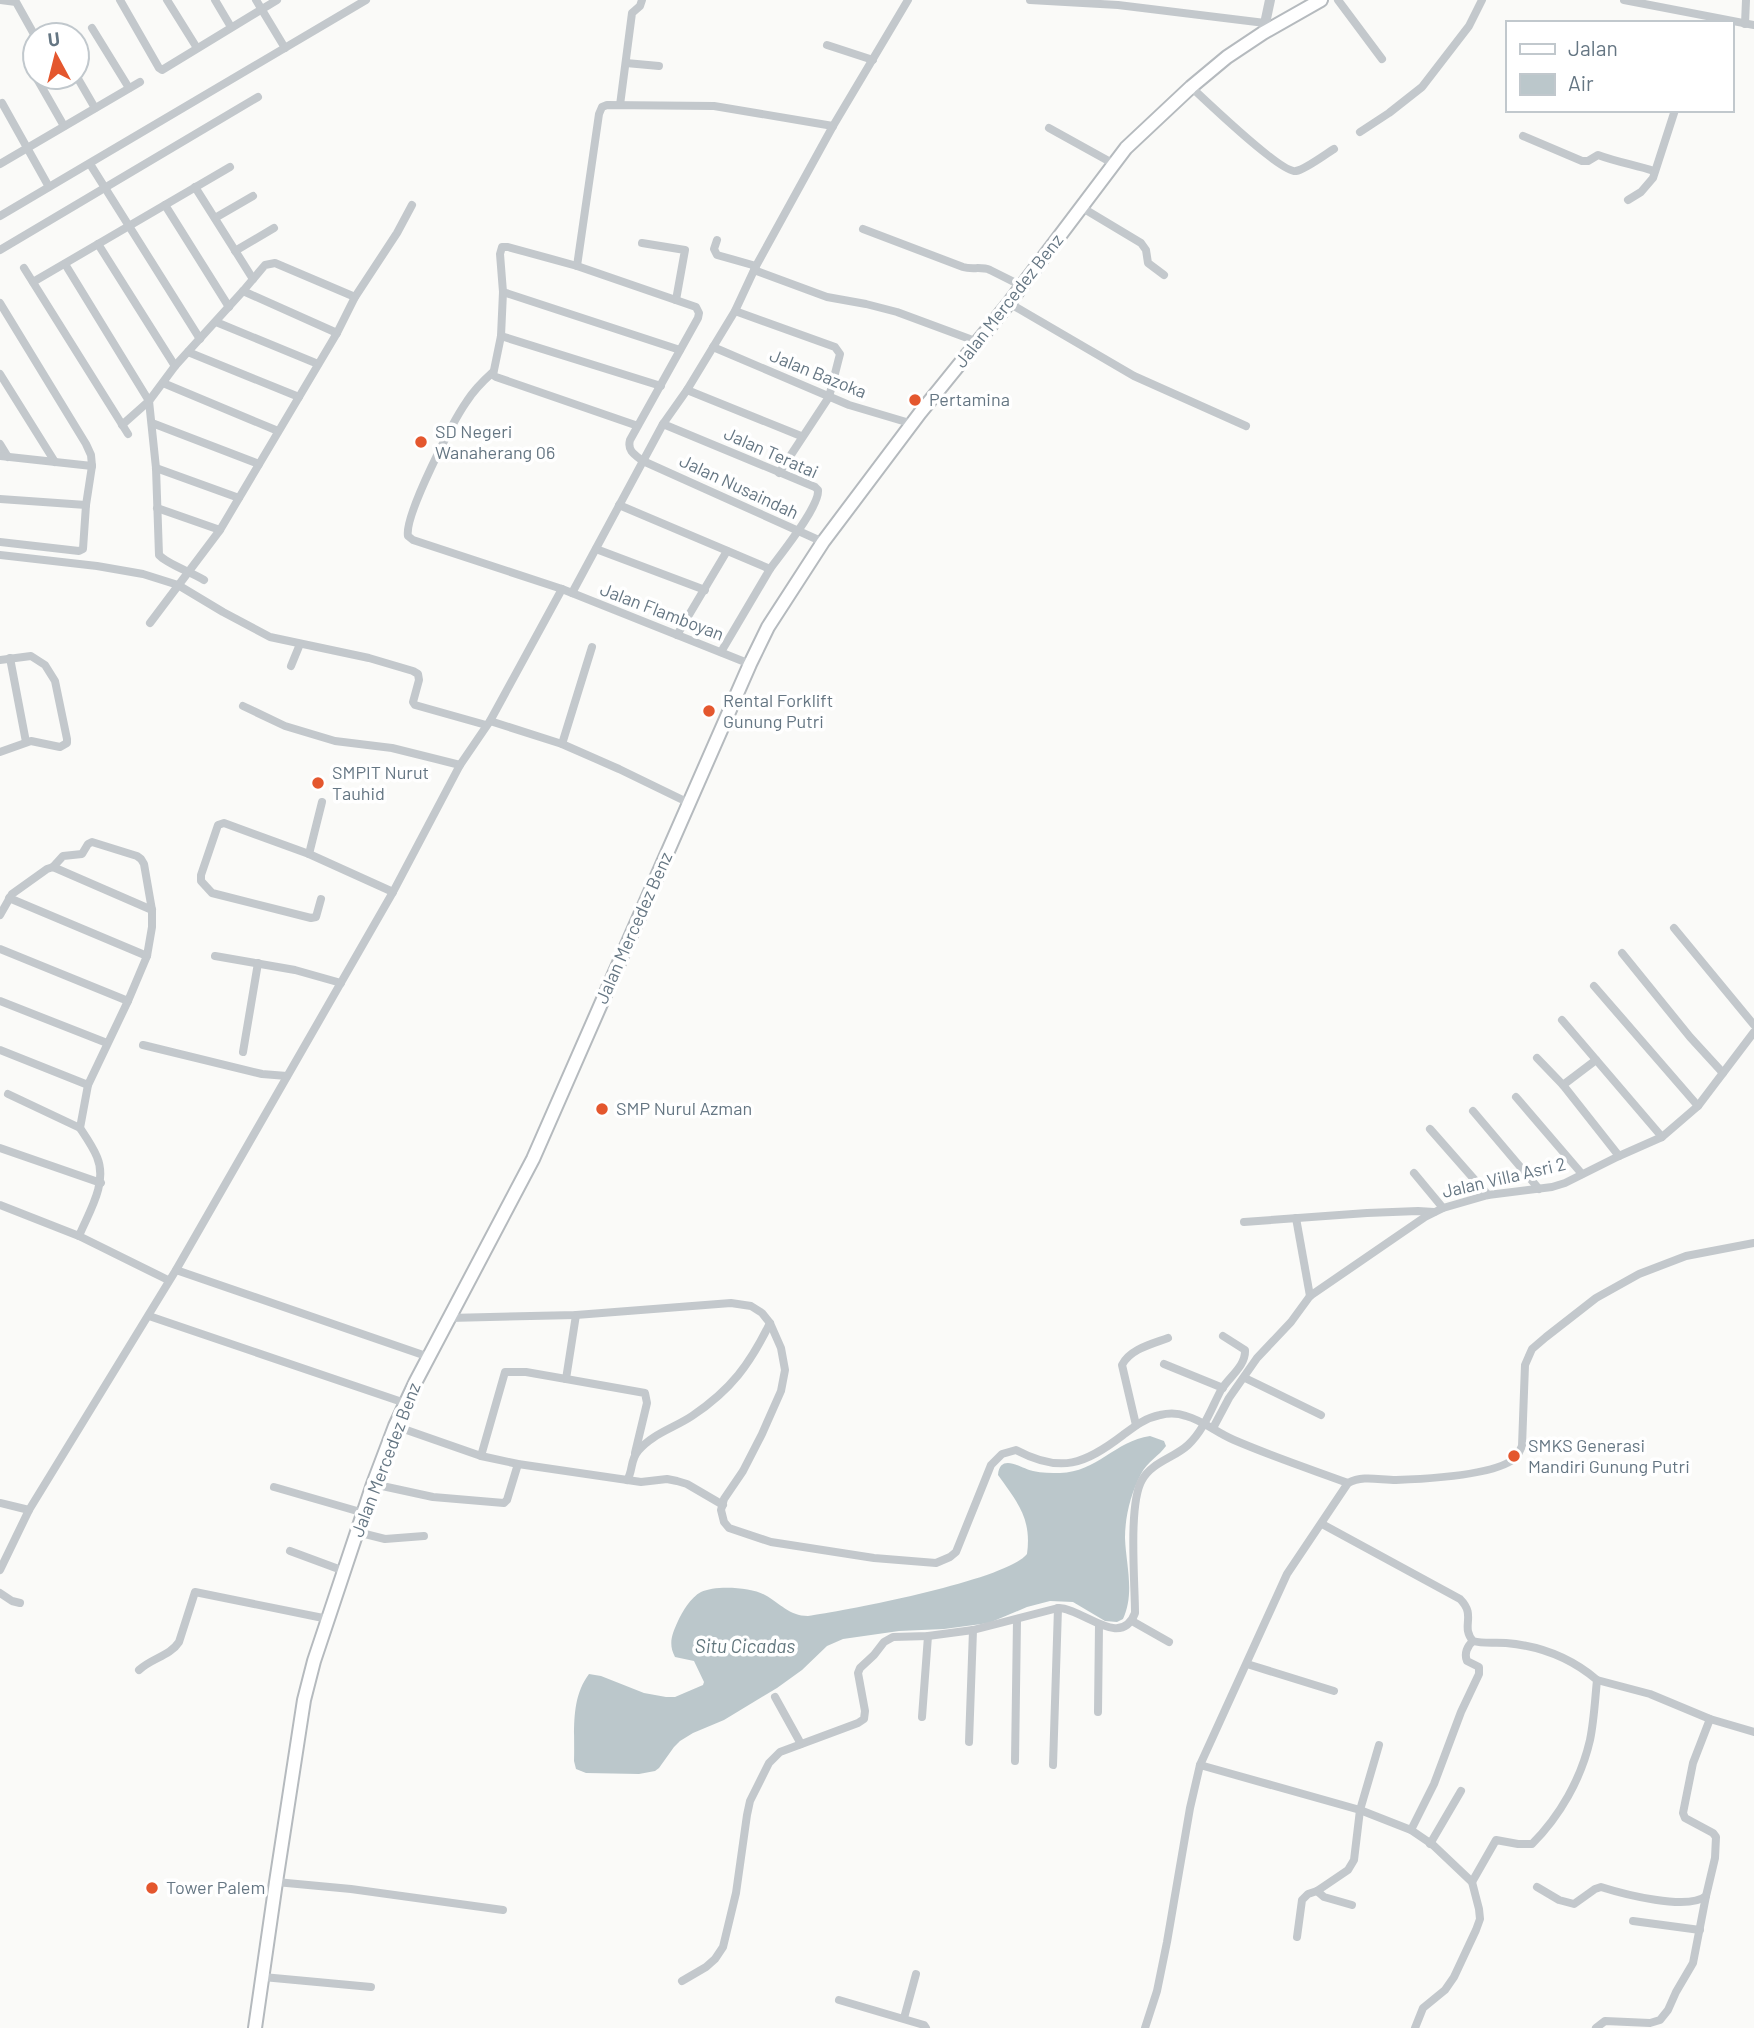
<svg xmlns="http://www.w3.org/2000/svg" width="1754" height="2028" font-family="Barlow,sans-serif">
	<rect width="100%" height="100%" fill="#fafaf8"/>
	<path fill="#bbc7cb" d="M1150,1436L1164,1441L1166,1446C1159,1456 1147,1462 1141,1474C1131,1493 1125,1516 1125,1538C1126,1565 1135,1593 1123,1619L1117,1622L1105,1621L1073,1602L1050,1601L1027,1607L989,1623L944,1629L899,1631L843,1639L827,1646L802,1670L777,1688L724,1720L693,1733L680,1741L674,1747L659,1768L655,1771L639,1774L586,1773L576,1769L574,1761C575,1732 570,1699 589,1674L601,1676L644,1693L666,1697H675L703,1685L704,1682L694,1661L675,1657C668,1644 672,1634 678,1621C682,1612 691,1597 701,1592C715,1585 751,1587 765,1595C780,1603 789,1616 808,1616C846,1611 1007,1580 1027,1554C1032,1518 1017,1502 998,1475C1000,1452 1022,1469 1033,1471C1042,1473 1051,1473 1060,1473C1097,1472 1115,1441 1150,1436Z"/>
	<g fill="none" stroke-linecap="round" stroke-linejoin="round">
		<g stroke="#b5babe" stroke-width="16">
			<polyline id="primary" points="255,2028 276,1882 304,1700 314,1661 373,1484 395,1426 416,1381 533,1159 750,664 768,627 823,542 920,413 1009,303 1126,148 1191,87 1227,57 1263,33 1321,0"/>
		</g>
		<g stroke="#c3c8cc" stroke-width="8">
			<polyline points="0,0 16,2 35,36"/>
			<polyline points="120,0 159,68 162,70 277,0"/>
			<polyline points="167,0 197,48"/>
			<polyline points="215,0 231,27"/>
			<polyline points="256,0 285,48"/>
			<polyline points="1030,0 1118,5 1265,23"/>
			<polyline points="1338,0 1382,59"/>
			<polyline points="1624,0 1754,25"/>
			<polyline points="1745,24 1746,0"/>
			<polyline points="92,28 129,88"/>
			<polyline points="827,45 873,60"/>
			<polyline points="35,55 28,63 35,76"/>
			<polyline points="626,63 659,66"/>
			<polyline points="36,77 64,126"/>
			<polyline points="77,77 95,108"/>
			<path d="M1191,87C1205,100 1282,174 1296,171C1306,169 1324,155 1334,149"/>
			<polyline points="2,103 49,187"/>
			<polyline points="620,105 632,13 640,6 642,0"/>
			<polyline points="1049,128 1114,164"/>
			<polyline points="1360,132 1389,113 1422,87 1469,26 1482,0"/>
			<path d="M1523,136L1582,161H1588L1598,155C1617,162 1635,165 1654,171"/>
			<polyline points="0,164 140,82"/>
			<polyline points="90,164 200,339"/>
			<polyline points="195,187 253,279"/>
			<polyline points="1628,200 1641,192 1653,178 1675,110"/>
			<polyline points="165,205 229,307"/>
			<polyline points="1081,207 1141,243 1146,250 1148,263 1164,275"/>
			<polyline points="0,216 366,0"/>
			<polyline points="215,218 253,196"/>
			<path d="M863,229L963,267C972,270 981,266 990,270L1022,286"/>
			<polyline points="717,240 714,249 717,255 756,266"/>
			<polyline points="642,243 685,250 676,300"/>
			<polyline points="98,244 175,366"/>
			<polyline points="0,250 258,97"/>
			<polyline points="235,251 274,228"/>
			<path d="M65,264L149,401L156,468L159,555C167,564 191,572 204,580"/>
			<polyline points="577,266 599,114 602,107 607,105 714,106 833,126"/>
			<polyline points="24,268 128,434"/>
			<polyline points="754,270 827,297 866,304 897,312 978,342"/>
			<polyline points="33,282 230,167"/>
			<polyline points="243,291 337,333"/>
			<polyline points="503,292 680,350"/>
			<polyline points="0,303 86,444 91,455 92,466 86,505 83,549 79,551 0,542"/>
			<polyline points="1009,303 1134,376 1246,426"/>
			<polyline points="735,311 835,347 840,354 829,397 779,473"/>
			<polyline points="216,322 318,364"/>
			<polyline points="501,336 661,386"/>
			<polyline points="713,347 849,405 913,424"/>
			<polyline points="188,352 299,397"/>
			<path d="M493,372C483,381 474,390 467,401C453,421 404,516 408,536L413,540L562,589L750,664"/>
			<polyline points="0,374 55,462"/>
			<polyline points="163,383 278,431"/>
			<polyline points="687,390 801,436"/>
			<polyline points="152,423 259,464"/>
			<path d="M663,424L815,487L818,490C820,506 781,554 770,569"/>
			<polyline points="122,425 149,401 175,366 243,291 265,265 275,263 355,297"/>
			<path d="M638,426L496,377L493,375L501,336L503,292L500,254L502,247H508L577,266L696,307L699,313L698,318L630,440C627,451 635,455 643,461L823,542"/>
			<polyline points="0,444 8,457"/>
			<polyline points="0,456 92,466"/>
			<polyline points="156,468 239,498"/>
			<polyline points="0,499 86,505"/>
			<polyline points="619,505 770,569 721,652"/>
			<polyline points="157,508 220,530"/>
			<polyline points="596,549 705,590"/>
			<polyline points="0,555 97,566 143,574 178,585 223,612 270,637 369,658 413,671 418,674 419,680 413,702 415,705 486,725"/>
			<polyline points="572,593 663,424 687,390 735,311 756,266 833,126 908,0"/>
			<polyline points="150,623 220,530 337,333 355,297 397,233 412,205"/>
			<polyline points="677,635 727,551"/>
			<polyline points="10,658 26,742"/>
			<polyline points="0,660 31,656 45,665 55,681 67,739 67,743 60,747 31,741 0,752"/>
			<polyline points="291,666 300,644"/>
			<polyline points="243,706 285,726 335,741 392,748 460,765"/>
			<polyline points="490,721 562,744 619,769 689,803"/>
			<polyline points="562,744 592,647"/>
			<polyline points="309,854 322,802"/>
			<path d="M53,867L63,856L82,854L88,844L92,842L137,856L141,859L144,864L152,910V927L147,956L128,1001L88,1085L80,1128C86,1137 93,1147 97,1157C108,1183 89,1212 79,1236"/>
			<polyline points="9,898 147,956"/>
			<polyline points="321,899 316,917 311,918 212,893 201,881 201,875 218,825 224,823 309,854 393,892"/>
			<polyline points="0,915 12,894 47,869 53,867 152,910"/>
			<polyline points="1674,928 1754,1025"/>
			<polyline points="0,949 128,1001"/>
			<polyline points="1622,953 1690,1037 1723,1073"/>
			<polyline points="215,956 295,970 341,983"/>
			<polyline points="1594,986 1698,1106"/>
			<polyline points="0,1001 107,1043"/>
			<polyline points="1562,1020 1662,1137"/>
			<polyline points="143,1045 262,1074 287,1076"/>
			<polyline points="0,1050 88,1085"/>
			<polyline points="243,1052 258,963"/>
			<polyline points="1537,1058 1563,1085 1619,1156"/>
			<polyline points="1563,1085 1596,1060"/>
			<polyline points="8,1094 80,1128"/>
			<polyline points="1516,1097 1582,1174"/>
			<polyline points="1473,1111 1539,1189"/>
			<polyline points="1430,1129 1488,1195"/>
			<polyline points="0,1148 101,1183"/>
			<polyline points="1414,1173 1443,1208"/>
			<polyline points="0,1205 79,1236 168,1280"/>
			<polyline points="1296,1218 1310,1296"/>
			<polyline points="1244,1222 1367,1213 1418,1211 1434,1212"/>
			<polyline points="176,1270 429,1357"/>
			<polyline points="576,1315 566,1379 645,1393 647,1403 635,1453"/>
			<polyline points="149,1316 405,1403"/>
			<path d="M449,1318L576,1315L731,1303L751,1306L762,1313L770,1323L781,1348L785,1370L781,1391L762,1434L743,1471L724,1499L721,1510L724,1522L729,1528L771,1542L874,1558L936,1563L950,1557L956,1552L991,1465L1002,1454L1016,1450C1061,1474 1085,1464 1123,1435C1135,1426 1145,1418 1160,1415C1168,1413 1178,1413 1186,1416C1204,1421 1217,1433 1234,1440C1271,1456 1310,1469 1348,1483C1363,1475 1379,1480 1396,1480C1423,1479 1500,1476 1517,1456C1518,1455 1521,1448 1522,1446L1525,1365L1532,1349L1546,1337L1596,1298L1639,1274L1686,1256L1754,1243"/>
			<polyline points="1164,1364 1223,1388"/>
			<polyline points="1245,1378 1321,1415"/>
			<path d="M1136,1425L1122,1365C1130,1349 1152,1344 1168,1338"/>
			<polyline points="395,1426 481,1456 518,1464 641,1482 667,1479 677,1481 687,1484 723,1505"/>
			<polyline points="1213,1428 1229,1398 1257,1358 1291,1322 1310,1296 1425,1217 1443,1208 1488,1195 1552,1187 1565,1183 1619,1156 1662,1137 1698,1106 1754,1032"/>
			<polyline points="481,1456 505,1372 526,1372 566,1379"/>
			<path d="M627,1480C633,1472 630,1460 638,1451C652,1434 674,1428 692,1416C731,1390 750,1364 770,1323"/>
			<polyline points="373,1484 433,1497 504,1503 507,1500 518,1464"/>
			<polyline points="274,1487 364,1513"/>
			<polyline points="0,1503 29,1510"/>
			<path d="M1322,1524L1460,1599C1477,1616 1460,1626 1473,1641C1484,1644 1495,1642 1506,1643C1541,1646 1570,1657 1597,1680C1595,1700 1594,1721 1590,1740C1581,1779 1560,1816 1532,1844H1518L1496,1840L1472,1882"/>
			<polyline points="357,1532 385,1539 424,1536"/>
			<polyline points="290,1551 344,1571"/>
			<polyline points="0,1570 29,1510 176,1270 393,892 460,765 490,721 562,589"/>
			<polyline points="0,1593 12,1601 20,1603"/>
			<polyline points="1132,1621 1169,1642"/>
			<polyline points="1247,1664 1334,1691"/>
			<path d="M139,1670C152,1658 170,1656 179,1642L195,1592L328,1619"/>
			<polyline points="1597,1680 1650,1694 1710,1719 1754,1732"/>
			<polyline points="775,1697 801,1744"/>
			<polyline points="1098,1712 1099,1625"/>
			<polyline points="922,1717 928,1636"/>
			<polyline points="969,1742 973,1630"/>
			<polyline points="1015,1761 1017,1620"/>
			<polyline points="1053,1765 1058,1608"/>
			<polyline points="1200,1765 1360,1810 1411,1830 1433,1845 1472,1882 1479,1909 1480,1919 1476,1930 1454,1977 1445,1990 1423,2008 1415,2028"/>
			<path d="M1411,1830L1434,1784L1461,1712L1479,1674V1667L1467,1661C1464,1654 1467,1646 1473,1641"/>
			<polyline points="1430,1844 1461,1791"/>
			<polyline points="276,1882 351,1889 503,1910"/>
			<path d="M1537,1887L1559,1900L1574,1904L1595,1889L1601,1887C1623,1894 1688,1911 1706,1896L1715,1858L1716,1837L1713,1833L1685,1818L1683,1813L1693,1763L1710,1719"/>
			<polyline points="1317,1891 1324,1897 1352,1905"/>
			<polyline points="1633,1921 1700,1930"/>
			<polyline points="1297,1937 1302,1900 1308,1894 1317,1891 1348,1870 1354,1860 1360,1810 1379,1745"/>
			<polyline points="263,1977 371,1987"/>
			<path d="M682,1981L706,1967L715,1959L723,1947L736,1893L747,1815L750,1801L769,1763L780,1752L858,1723L864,1719L865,1711L858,1673L860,1668L874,1655L884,1642L893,1637L928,1636L973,1630L1058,1608C1083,1608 1121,1650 1135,1613C1135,1583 1128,1504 1142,1480C1152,1462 1174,1458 1188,1445C1204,1430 1211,1409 1221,1390C1229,1377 1246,1366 1245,1350L1223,1336"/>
			<polyline points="839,2000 924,2025 926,2028"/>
			<polyline points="904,2018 916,1974"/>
			<polyline points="1145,2028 1157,1991 1167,1942 1190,1808 1200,1765 1287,1574 1348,1483"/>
			<polyline points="1596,2028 1605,2021 1650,2023 1660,2020 1668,2010 1676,1992 1693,1963 1706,1896"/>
		</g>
		<polyline stroke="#c3c8cc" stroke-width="10" points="1263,33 1270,0"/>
		<use href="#primary" stroke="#fff" stroke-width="12"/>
	</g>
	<g fill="#e4572e" stroke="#fff" stroke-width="2.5">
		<circle cx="915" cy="400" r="7"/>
		<circle cx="421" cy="442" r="7"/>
		<circle cx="709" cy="711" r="7"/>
		<circle cx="318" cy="783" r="7"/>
		<circle cx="602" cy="1109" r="7"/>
		<circle cx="1514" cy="1456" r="7"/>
		<circle cx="152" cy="1888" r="7"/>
	</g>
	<g text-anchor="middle" stroke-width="7" stroke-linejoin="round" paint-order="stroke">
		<g font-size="18" fill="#657683" stroke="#fff">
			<text transform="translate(1009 301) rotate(-52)" y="6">Jalan Mercedez Benz</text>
			<text transform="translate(818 374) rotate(22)" y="6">Jalan Bazoka</text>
			<text transform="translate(771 453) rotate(24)" y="6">Jalan Teratai</text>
			<text transform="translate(739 487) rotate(25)" y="6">Jalan Nusaindah</text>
			<text transform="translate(662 612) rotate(21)" y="6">Jalan Flamboyan</text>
			<text transform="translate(634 928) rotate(-66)" y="6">Jalan Mercedez Benz</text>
			<text transform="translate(1504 1178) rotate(-13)" y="6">Jalan Villa Asri 2</text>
			<text transform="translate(386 1460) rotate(-69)" y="6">Jalan Mercedez Benz</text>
		</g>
		<g font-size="18" fill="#657683" stroke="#fff" text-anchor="start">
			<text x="929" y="406">Pertamina</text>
			<text x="435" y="438">SD Negeri<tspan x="435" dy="21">Wanaherang 06</tspan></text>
			<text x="723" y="707">Rental Forklift<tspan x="723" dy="21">Gunung Putri</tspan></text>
			<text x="332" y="779">SMPIT Nurut<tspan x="332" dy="21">Tauhid</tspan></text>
			<text x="616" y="1115">SMP Nurul Azman</text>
			<text x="1528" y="1452">SMKS Generasi<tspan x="1528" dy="21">Mandiri Gunung Putri</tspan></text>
			<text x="166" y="1894">Tower Palem</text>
		</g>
		<g font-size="19" font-style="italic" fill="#60757c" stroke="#fff">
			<text x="745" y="1653">Situ Cicadas</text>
		</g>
	</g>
	<rect x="1506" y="21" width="228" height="91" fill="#ffffff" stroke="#c1c8cd" stroke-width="2"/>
	<rect x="1520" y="44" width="35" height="10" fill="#ffffff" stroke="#c1c8cd" stroke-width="2"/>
	<text x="1568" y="56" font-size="21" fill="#657683">Jalan</text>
	<rect x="1520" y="74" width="35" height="21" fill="#bbc7cb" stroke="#c1c8cd" stroke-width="2"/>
	<text x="1568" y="91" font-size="21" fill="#657683">Air</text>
	<g transform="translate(56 56) rotate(353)"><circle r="33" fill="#ffffff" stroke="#c1c8cd" stroke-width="2"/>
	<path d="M0-5L12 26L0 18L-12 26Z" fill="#e4572e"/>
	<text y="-10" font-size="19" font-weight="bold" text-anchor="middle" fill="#657683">U</text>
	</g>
</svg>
